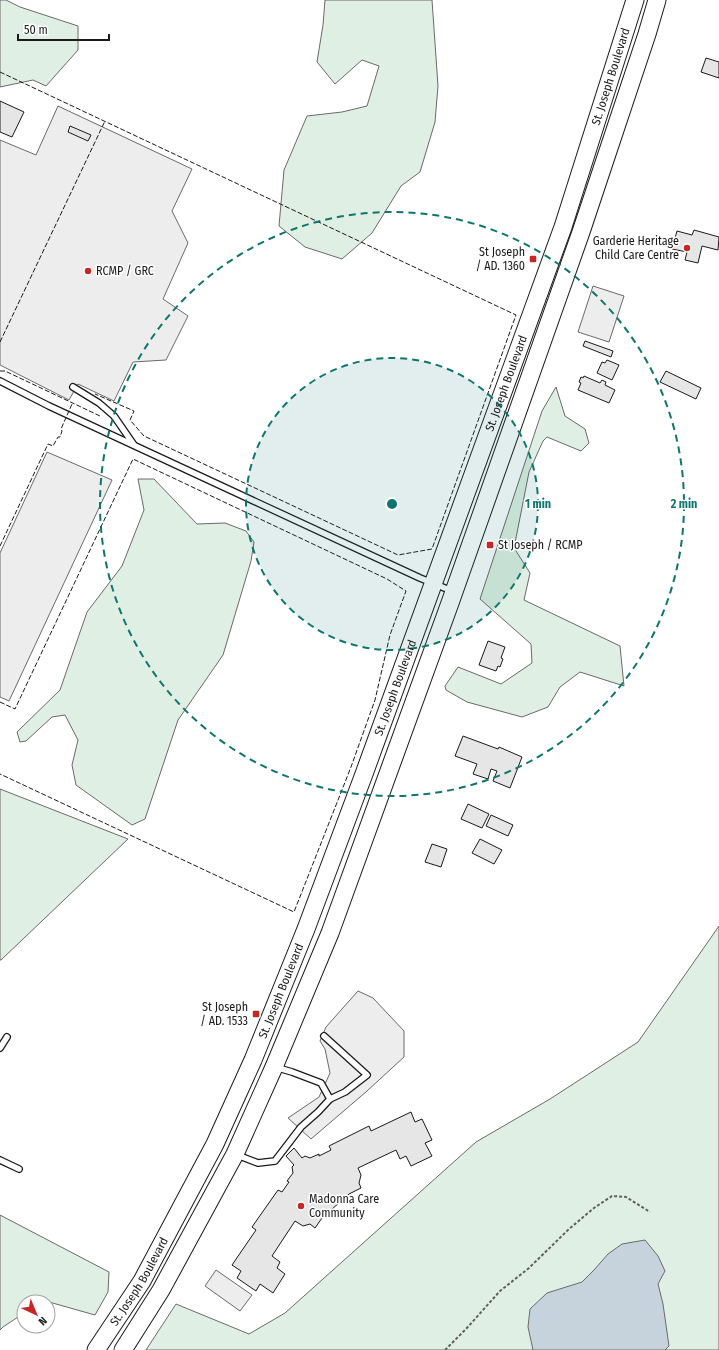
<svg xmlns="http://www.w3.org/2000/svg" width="719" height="1350" font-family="'Fira Sans Condensed',sans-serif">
	<rect width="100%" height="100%" fill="#fff"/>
	<g fill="#e0efe3" stroke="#6a6a6a">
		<polygon points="0,0 6,0 20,7 78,26 78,50 46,86 33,80 0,87"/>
		<polygon points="325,0 432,0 438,86 435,122 420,172 401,186 372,233 342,259 305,247 279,226 284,170 307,116 342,112 367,106 379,66 362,60 335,84 317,62 323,25"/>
		<polygon points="556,387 565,416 585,429 589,443 581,451 547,437 543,441 529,472 515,543 516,551 530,573 524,600 620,646 624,686 580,672 560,687 548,707 522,717 467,702 446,690 445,686 458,667 501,684 532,663 531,644 480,599 542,411"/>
		<polygon points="138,479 154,479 197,524 225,523 246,531 254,542 251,561 223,655 178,720 145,819 132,825 76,785 72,765 78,740 65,715 52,717 26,741 20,742 17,732 60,690 87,612 122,566 144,510"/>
		<polygon points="0,789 128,839 1,960 0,960"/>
		<polygon points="719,926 719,1350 146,1350 176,1304 249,1334 285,1313 476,1142 550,1099 638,1042"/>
		<polygon points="0,1215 109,1272 108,1292 95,1315 49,1302 24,1302 24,1313 3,1327 0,1330"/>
	</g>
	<g fill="#ededed" stroke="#6a6a6a">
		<polygon points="58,106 192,169 172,211 188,243 163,299 188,316 166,360 133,362 114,401 78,384 69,400 0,365 0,140 36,155"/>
		<polygon points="593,286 624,296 609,342 578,332"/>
		<polygon points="47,452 112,480 9,701 0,697 0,553"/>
		<polygon points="358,991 373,998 404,1031 404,1057 367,1091 311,1139 288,1118 319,1097 330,1073 325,1049 320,1041 326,1027"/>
		<polygon points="216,1270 252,1295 240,1311 205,1286"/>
	</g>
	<polygon fill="#c6d2dc" stroke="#6a6a6a" points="645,1240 658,1256 665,1271 658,1284 663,1304 669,1346 665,1350 533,1350 528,1327 530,1309 547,1293 582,1282 594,1270 608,1254 622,1244"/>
	<g fill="#e6e6e6" stroke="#1a1a1a">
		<polygon points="706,58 719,62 719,78 701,72"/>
		<polygon points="0,101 24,112 12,137 0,132"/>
		<polygon points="70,126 91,135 88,141 68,132"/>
		<polygon points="694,230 719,237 718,250 702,246 698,263 685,260 687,252 672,249 677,231 692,235"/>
		<polygon points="585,341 613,351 611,357 583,346"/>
		<polygon points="607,360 619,365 612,380 597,373 602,362 605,363"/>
		<polygon points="666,371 701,388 696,399 660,382"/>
		<polygon points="584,376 600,383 602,380 606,382 605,385 615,390 609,403 578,390 581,383 579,382 581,377 583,378"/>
		<polygon points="488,641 505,647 501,658 503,659 500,667 498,666 496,671 479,665"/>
		<polygon points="463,736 498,749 499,747 522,757 510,788 493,781 497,771 491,769 488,779 473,774 477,764 455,756"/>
		<polygon points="468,804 489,814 482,828 461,819"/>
		<polygon points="491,815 513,825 508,836 486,826"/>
		<polygon points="480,839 502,850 494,864 472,853"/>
		<polygon points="432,844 447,849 441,867 425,862"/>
		<polygon points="411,1112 415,1122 422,1119 432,1140 425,1143 432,1156 411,1166 406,1156 400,1159 396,1150 358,1168 361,1175 359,1183 361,1188 349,1194 322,1218 315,1228 310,1224 303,1226 295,1221 272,1256 280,1262 277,1268 285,1274 273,1293 260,1284 256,1291 237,1278 241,1271 232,1265 256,1230 252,1227 278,1190 282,1192 289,1182 287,1181 293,1173 292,1167 294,1165 286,1156 294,1148 302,1158 305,1156 310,1158 319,1154 319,1156 331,1150 329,1146 369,1126 371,1131"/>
	</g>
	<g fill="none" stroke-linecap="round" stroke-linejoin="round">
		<g stroke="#1a1a1a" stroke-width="8">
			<g id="lane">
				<polyline points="0,381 49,406 420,578 452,591"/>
				<polyline points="73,387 99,403 114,416 134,445"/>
				<polyline points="324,1036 367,1075 345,1092 330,1099"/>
				<polyline points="0,1048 7,1037"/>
				<polyline points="237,1155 258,1163 275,1161 301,1127 318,1112 330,1099 321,1083 292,1072 275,1067"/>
				<polyline points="0,1160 19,1169"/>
			</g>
		</g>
		<g stroke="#1a1a1a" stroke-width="19">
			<g id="primary">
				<path id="s1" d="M96,1350L142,1281L215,1144L253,1060L306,929L364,774L563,227L635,0"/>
				<polyline points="123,1350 161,1290 235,1154 274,1067 330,933 450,603 581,232 647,34 657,0"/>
			</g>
		</g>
		<polyline stroke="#5f5f5f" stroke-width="2" stroke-dasharray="3 2" stroke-linecap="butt" points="445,1350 466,1329 500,1291 529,1268 569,1229 594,1208 612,1196 626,1197 650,1212"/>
		<use href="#lane" stroke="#fff" stroke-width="5.5"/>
		<use href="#primary" stroke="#fff" stroke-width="17"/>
		<g stroke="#1a1a1a" stroke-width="1" stroke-dasharray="5 2" stroke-linecap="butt">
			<polyline points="0,72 516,315 432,549 398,555 144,436 130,420 134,411 95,394"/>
			<polyline points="0,342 105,121"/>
			<polyline points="0,371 5,371 100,416"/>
			<polyline points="0,546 48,444 53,446 58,437 60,437 62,431 61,429 72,404"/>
			<polyline points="0,702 15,709 133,459 387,579 406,591 390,635 375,700 351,767 294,912 0,774"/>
		</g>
	</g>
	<circle cx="392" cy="504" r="146" fill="#0f766e" fill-opacity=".12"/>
	<g fill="none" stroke="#0f766e" stroke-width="2" stroke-dasharray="7 5">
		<circle cx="392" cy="504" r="146"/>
		<circle cx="392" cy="504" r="292"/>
	</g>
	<g fill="#c62828" stroke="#fff" stroke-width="1.5">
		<circle cx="687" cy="248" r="4"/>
		<rect x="529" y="255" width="8" height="8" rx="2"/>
		<circle cx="88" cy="271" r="4"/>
		<rect x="486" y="541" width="8" height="8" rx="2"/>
		<rect x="252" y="1010" width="8" height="8" rx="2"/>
		<circle cx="301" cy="1206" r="4"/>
	</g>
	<g text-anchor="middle" stroke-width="3" stroke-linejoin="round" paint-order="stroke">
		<g font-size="12" fill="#1a1a1a" stroke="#fff">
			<text dy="4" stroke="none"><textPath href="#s1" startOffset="1377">St. Joseph Boulevard</textPath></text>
			<text dy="4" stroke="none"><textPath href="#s1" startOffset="1053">St. Joseph Boulevard</textPath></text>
			<text dy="4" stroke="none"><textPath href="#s1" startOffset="729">St. Joseph Boulevard</textPath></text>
			<text dy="4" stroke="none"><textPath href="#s1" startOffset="405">St. Joseph Boulevard</textPath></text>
			<text dy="4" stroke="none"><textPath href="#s1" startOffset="81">St. Joseph Boulevard</textPath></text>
		</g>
		<g font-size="12" fill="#1a1a1a" stroke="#fff" text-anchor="end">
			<text x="679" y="245">Garderie Heritage<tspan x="679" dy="14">Child Care Centre</tspan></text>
			<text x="525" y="256">St Joseph<tspan x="525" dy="14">/ AD. 1360</tspan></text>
			<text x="96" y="275" text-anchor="start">RCMP / GRC</text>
			<text x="498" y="549" text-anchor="start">St Joseph / RCMP</text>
			<text x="248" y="1011">St Joseph<tspan x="248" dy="14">/ AD. 1533</tspan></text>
			<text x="309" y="1203" text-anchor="start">Madonna Care<tspan x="309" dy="14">Community</tspan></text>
		</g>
	</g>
	<circle cx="392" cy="504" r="6" fill="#0f766e" stroke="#fff" stroke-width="2"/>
	<g font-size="12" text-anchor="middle" font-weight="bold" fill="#0f766e" stroke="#fff" stroke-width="3" stroke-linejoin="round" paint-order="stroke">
		<text x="538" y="508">1 min</text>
		<text x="684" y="508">2 min</text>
	</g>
	<g transform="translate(36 1314) rotate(136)"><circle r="19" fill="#ffffff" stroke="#a3a3a3"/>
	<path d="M0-3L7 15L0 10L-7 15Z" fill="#c62828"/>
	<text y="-6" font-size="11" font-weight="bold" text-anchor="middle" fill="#1a1a1a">N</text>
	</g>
	<path d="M18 34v6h91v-6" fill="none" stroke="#1a1a1a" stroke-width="2"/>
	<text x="24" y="34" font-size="12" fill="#1a1a1a" stroke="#ffffff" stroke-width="3" paint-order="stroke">50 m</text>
</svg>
